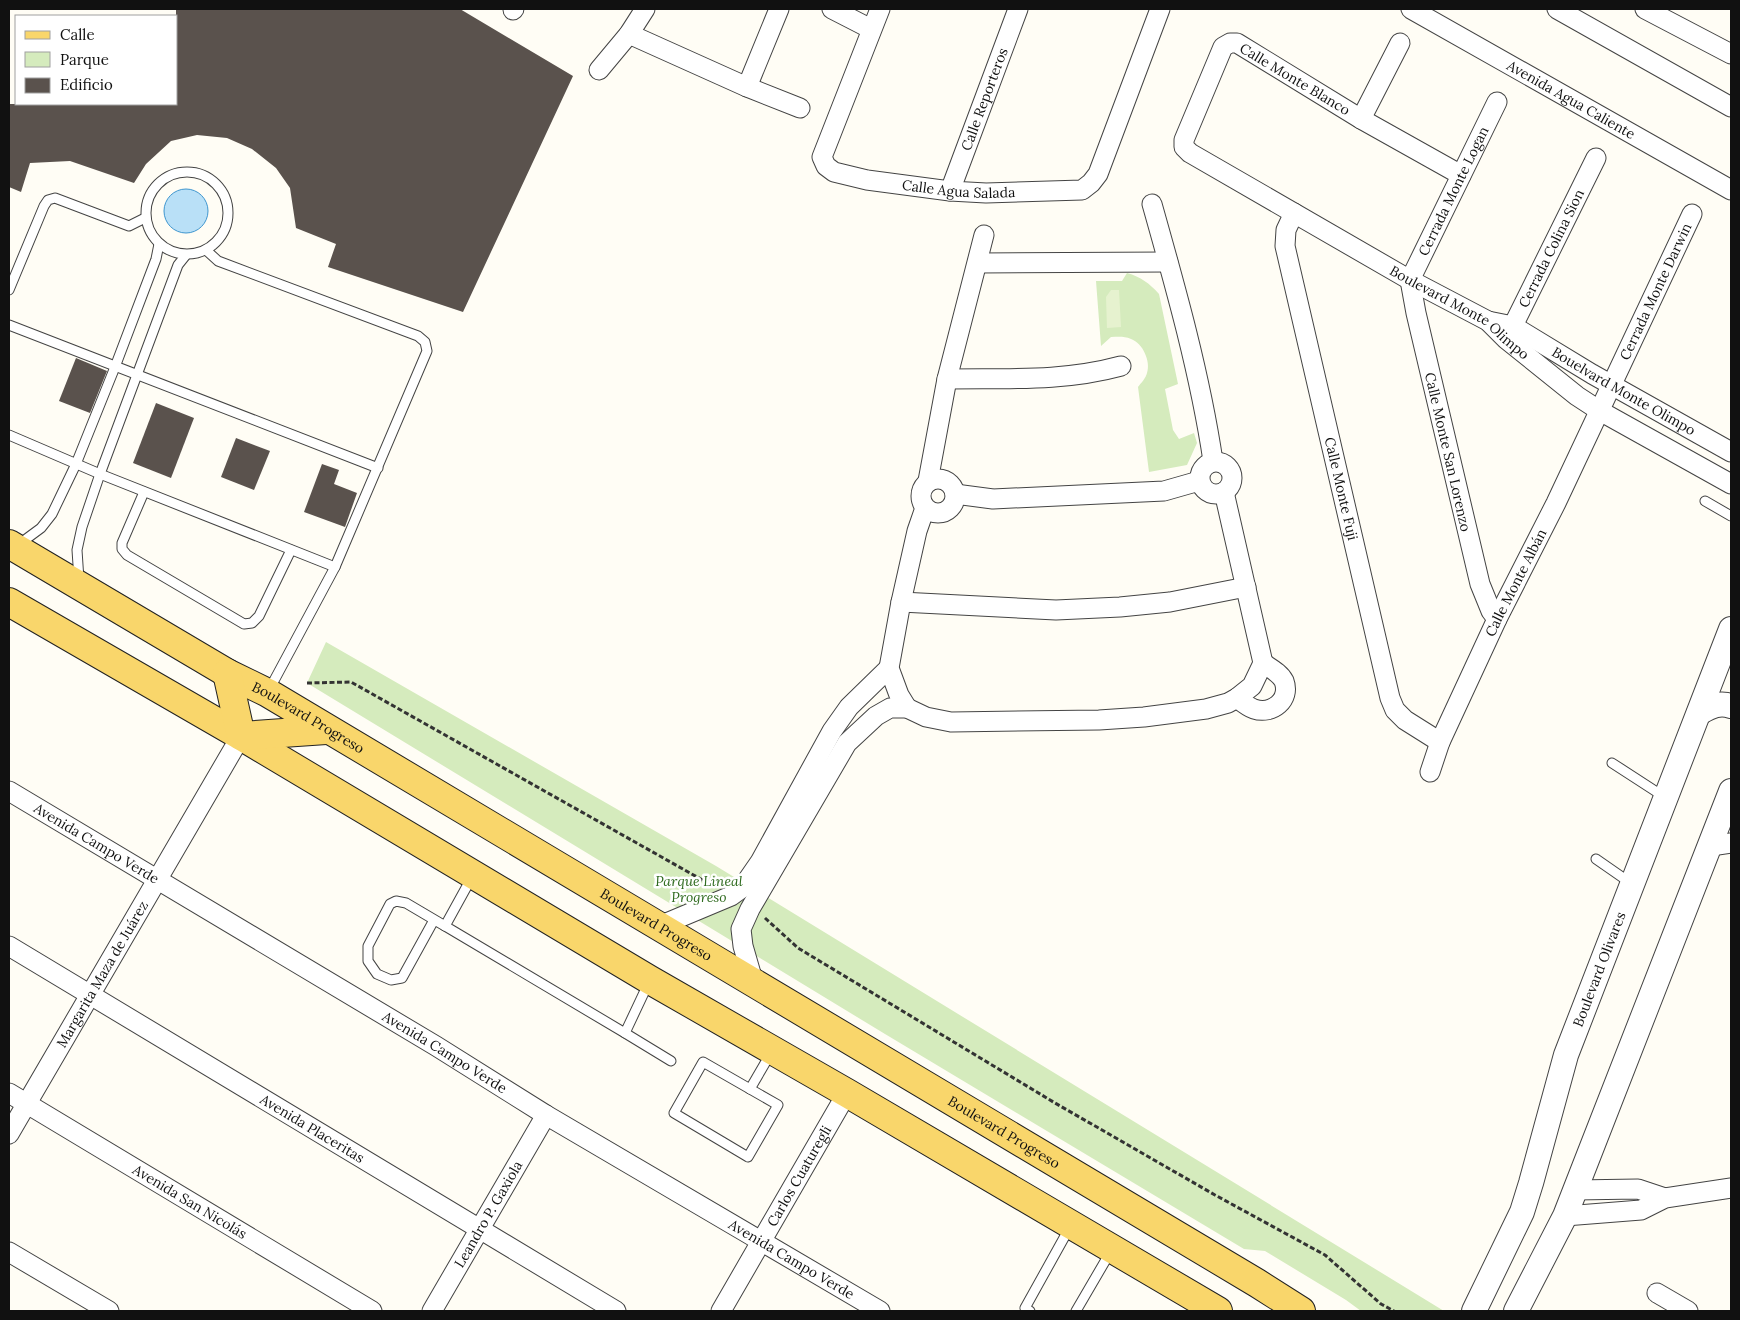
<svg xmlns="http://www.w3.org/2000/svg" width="1740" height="1320" font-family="Lora,serif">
	<rect width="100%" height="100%" fill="#fffdf5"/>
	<g fill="#d5ebbd">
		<path d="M1127,273C1141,277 1149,283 1159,294L1178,384L1165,389L1173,430L1179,439L1194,433L1197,443L1187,465L1149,472L1138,387C1141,383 1146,378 1147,373C1151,362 1143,343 1131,339C1124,336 1118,337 1111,337L1101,346L1096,281H1122Z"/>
		<polygon points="326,642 716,866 1444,1311 1361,1311 1346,1300 1265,1251 1244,1249 885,1034 307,683"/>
	</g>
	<polygon fill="#e6f2cf" points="1111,290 1119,290 1121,327 1107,328 1106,297"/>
	<circle fill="#b9e0f7" stroke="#3f96cf" cx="186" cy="211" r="22"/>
	<g fill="#5a524d">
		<polygon points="176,9 460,9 573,76 463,312 328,267 336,244 296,228 290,188 276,168 252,149 227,138 197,135 171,141 146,164 134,183 70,161 30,163 21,192 9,187 9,104 176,104"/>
		<polygon points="76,358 107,371 90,413 59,401"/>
		<polygon points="156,403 194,418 171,478 133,463"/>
		<polygon points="236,438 270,451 254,490 221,477"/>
		<polygon points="322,464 339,470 334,484 357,493 345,527 304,512"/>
	</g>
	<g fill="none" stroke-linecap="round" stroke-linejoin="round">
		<g stroke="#444" stroke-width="11">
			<g id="service">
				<circle cx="187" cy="213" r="41"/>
				<polyline points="206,250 218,261 418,336 425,342 427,351 335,567 269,690"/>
				<polyline points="9,290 44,206 48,200 55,198 129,226 145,218"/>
				<polyline points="9,325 378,468"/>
				<polyline points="9,435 100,474 335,567"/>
				<polyline points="144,492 122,543 122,549 127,555 244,624 252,623 259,616 291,550"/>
				<polyline points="1705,501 1731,516"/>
				<polyline points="18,545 41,528 52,514 76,464 115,367 156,259 159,244"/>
				<polyline points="79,580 77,550 82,527 100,474 178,265 186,255"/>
				<polyline points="1612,763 1666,798"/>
				<polyline points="1596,859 1632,884"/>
				<polyline points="472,877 445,926 625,1033 649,982"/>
				<polyline points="434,920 402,978 391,980 377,974 368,961 368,946 390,904 396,901 406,903 445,926"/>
				<polyline points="625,1033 671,1061"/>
				<polygon points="703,1062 778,1105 748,1157 674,1113"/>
				<polyline points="750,1089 771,1053"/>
				<polyline points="1030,1311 1025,1308 1070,1227"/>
				<polyline points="1076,1311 1111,1251"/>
			</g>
		</g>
		<g stroke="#444" stroke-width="21">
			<g id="minor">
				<polyline points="832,9 871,29"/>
				<path id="s1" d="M880,9L822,157L826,166L834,172L867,180L950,191L986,193L1082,190L1091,183L1098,174L1160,9"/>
				<path id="s2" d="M1411,9L1731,190"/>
				<polyline points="1557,9 1731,107"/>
				<polyline points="1645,9 1731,54"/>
				<polyline points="513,10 514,9"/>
				<polyline points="629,34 747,87 800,108"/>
				<polyline points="599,70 629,34 645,9"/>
				<polyline points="747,87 779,9"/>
				<polyline points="1361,119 1400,43"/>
				<path id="s3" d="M1461,175L1361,119L1237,43H1230L1223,47L1184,140V147L1190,153L1410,280L1488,321L1506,339L1577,396L1600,411L1731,484"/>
				<path id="s4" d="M950,191L1018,9"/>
				<path d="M1152,204C1176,289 1200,374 1213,461"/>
				<path id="s5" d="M1294,213L1286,230L1285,246L1390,698L1395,710L1405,720L1440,742"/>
				<polyline points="978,263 1168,262"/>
				<path id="s6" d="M1488,321L1513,326L1592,374L1731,452"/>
				<path id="s7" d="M1507,338L1596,158"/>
				<path d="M947,379C1007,378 1062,382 1121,366"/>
				<circle cx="1216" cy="478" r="16"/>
				<circle cx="938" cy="496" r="17"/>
				<polyline points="928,481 947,379 984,235"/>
				<polyline points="955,494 993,499 1164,491 1199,481"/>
				<polyline points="901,602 1056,610 1120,607 1170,602 1246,587"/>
				<path id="s8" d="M1497,619L1491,611L1480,584L1416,313L1410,280L1497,102"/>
				<path d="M1237,698C1242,702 1248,707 1254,709C1272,715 1291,700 1284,681C1280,673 1270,668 1263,663"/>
				<polyline points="907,708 899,695 889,668 901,602 917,531 925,508"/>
				<path id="s9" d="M1430,772L1440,742L1497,619L1556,503L1692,214"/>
				<path id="s10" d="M9,791L436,1046L546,1115L880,1311"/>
				<polyline points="1711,846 1731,843"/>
				<polyline points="657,927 731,896 742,888 760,862 832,731 849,707 889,668"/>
				<path id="s11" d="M9,946L616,1311"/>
				<polyline points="754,984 743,946 741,929 750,909 847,743 876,716 890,708 907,708 926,717 951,722 1099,720 1144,717 1206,709 1228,703 1237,698 1252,686 1263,663 1224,492"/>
				<path id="s12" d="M9,1093L372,1311"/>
				<path id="s13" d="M9,1134L241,736"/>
				<polyline points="1575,1190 1638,1189 1665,1198"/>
				<polyline points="1565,1216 1641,1210 1665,1198 1731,1188"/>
				<polyline points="9,1252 109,1311"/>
				<polyline points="1657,1293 1688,1311"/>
				<path id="s14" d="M432,1311L546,1115"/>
				<path id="s15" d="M721,1311L847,1093"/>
			</g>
		</g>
		<g stroke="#444" stroke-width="26">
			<g id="tertiary">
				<path d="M1699,713C1710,707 1718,702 1731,706"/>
				<path id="s16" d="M1474,1311L1522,1212L1531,1183L1566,1055L1731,629"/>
				<polyline points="1516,1311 1565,1216 1731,791"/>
			</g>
		</g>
		<g stroke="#222" stroke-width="30">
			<g id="primary">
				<path id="s17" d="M9,544L227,673L268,693L1257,1283L1301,1311"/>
				<polyline points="9,602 241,736 650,980 847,1093 1218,1311"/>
				<polyline points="227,673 241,736 326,730"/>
			</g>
		</g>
		<g stroke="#333" stroke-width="3" stroke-dasharray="5 2.5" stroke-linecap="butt">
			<polyline points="307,683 351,682 713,886"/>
			<polyline points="765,918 798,948 1055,1103 1215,1195 1325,1255 1381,1304 1394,1311"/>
		</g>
		<use href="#service" stroke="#fff" stroke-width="9"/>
		<use href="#minor" stroke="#fff" stroke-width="19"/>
		<use href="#tertiary" stroke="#fff" stroke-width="24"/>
		<use href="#primary" stroke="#f9d66b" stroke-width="28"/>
	</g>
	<g text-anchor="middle" stroke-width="5" stroke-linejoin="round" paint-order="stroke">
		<g font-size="14" fill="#111" stroke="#fff">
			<text transform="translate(1295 79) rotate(31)" y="5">Calle Monte Blanco</text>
			<text dy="5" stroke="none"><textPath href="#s4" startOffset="98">Calle Reporteros</textPath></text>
			<text dy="5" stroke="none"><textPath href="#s2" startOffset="184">Avenida Agua Caliente</textPath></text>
			<text dy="5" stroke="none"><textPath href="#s1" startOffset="305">Calle Agua Salada</textPath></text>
			<text dy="5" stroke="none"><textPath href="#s8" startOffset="450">Cerrada Monte Logan</textPath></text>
			<text dy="5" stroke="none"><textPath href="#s7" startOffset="100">Cerrada Colina Sion</textPath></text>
			<text dy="5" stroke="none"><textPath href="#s9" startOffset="531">Cerrada Monte Darwin</textPath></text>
			<text dy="5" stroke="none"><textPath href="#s3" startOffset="705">Boulevard Monte Olimpo</textPath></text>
			<text dy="5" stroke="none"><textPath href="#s6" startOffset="154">Bouelvard Monte Olimpo</textPath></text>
			<text transform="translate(1448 452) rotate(77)" y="5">Calle Monte San Lorenzo</text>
			<text dy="5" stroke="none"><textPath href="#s5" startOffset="284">Calle Monte Fuji</textPath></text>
			<text dy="5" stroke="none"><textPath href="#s9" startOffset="208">Calle Monte Albán</textPath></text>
			<text dy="5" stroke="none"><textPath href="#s17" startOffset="346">Boulevard Progreso</textPath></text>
			<text dy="5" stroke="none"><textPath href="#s10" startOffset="102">Avenida Campo Verde</textPath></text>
			<text dy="5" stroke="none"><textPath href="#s17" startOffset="751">Boulevard Progreso</textPath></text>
			<text dy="5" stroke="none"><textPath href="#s16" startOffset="365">Boulevard Olivares</textPath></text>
			<text dy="5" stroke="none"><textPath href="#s13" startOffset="185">Margarita Maza de Juárez</textPath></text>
			<text dy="5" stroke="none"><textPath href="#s10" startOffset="508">Avenida Campo Verde</textPath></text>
			<text dy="5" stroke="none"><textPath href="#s11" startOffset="354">Avenida Placeritas</textPath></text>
			<text dy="5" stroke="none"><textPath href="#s17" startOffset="1156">Boulevard Progreso</textPath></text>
			<text dy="5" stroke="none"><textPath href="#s15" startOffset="156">Carlos Cuaturegli</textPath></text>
			<text dy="5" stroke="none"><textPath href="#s12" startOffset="211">Avenida San Nicolás</textPath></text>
			<text dy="5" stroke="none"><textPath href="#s14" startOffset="112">Leandro P. Gaxiola</textPath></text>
			<text dy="5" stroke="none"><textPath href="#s10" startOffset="912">Avenida Campo Verde</textPath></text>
		</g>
		<g font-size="14" font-style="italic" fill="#2f6b1f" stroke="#fff">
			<text x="699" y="886">Parque Lineal<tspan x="699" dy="16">Progreso</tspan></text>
		</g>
	</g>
	<rect width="1740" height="1320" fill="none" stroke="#111111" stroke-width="20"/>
	<rect x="15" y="15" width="162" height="90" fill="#ffffff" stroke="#a0a0a0"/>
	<rect x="25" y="31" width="25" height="8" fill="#f9d66b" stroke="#a0a0a0"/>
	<text x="60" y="40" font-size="15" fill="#111111">Calle</text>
	<rect x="25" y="52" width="25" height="15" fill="#d5ebbd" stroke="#a0a0a0"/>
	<text x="60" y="65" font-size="15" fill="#111111">Parque</text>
	<rect x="25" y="78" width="25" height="15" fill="#5a524d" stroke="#a0a0a0"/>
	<text x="60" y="90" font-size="15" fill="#111111">Edificio</text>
</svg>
